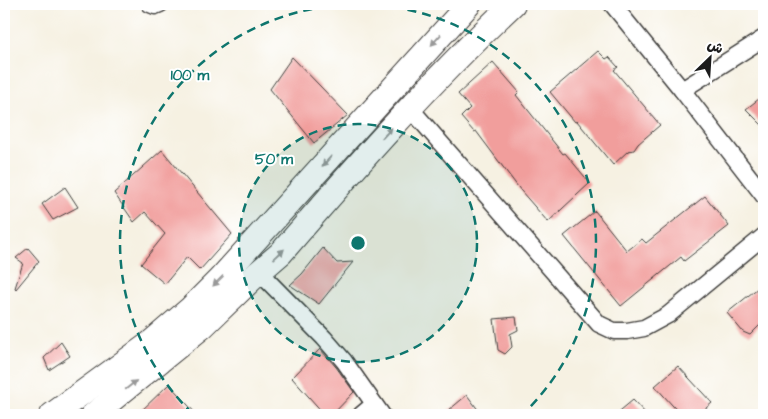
<svg xmlns="http://www.w3.org/2000/svg" width="768" height="419" font-family="'Architects Daughter','Playpen Sans Arabic',sans-serif">
	<rect width="100%" height="100%" fill="#fff"/>
	<filter id="ink" filterUnits="userSpaceOnUse"><feTurbulence type="fractalNoise" baseFrequency=".02" numOctaves="2"/><feDisplacementMap in="SourceGraphic" scale="10" xChannelSelector="R" yChannelSelector="G"/><feConvolveMatrix kernelMatrix="1 2 1 2 8 2 1 2 1" color-interpolation-filters="sRGB"/></filter>
	<filter id="wash" filterUnits="userSpaceOnUse"><feTurbulence type="fractalNoise" baseFrequency=".0096" numOctaves="4" result="noise"/><feDisplacementMap in="SourceGraphic" scale="20" xChannelSelector="R" yChannelSelector="G"/><feGaussianBlur stdDeviation="1.12" result="paint"/><feColorMatrix in="noise" values="0 0 0 0 0 0 0 0 0 0 0 0 0 0 0 0 0 1.4 0 .05"/><feComposite in="paint" operator="in"/></filter>
	<g filter="url(#wash)">
		<rect width="100%" height="100%" fill="#f6f1e2"/>
		<g id="blocks">
			<g fill="#f19e9c">
				<polygon points="598,51 606,59 609,57 618,67 614,70 660,125 638,144 634,150 628,151 613,165 577,121 575,122 550,92"/>
				<polygon points="292,57 348,115 314,143 270,89"/>
				<polygon points="493,62 519,92 516,95 563,154 565,153 590,183 548,222 521,191 476,131 474,132 461,117 470,108 458,94"/>
				<polygon points="764,95 764,127 746,109"/>
				<polygon points="162,150 232,234 200,270 187,257 165,284 141,264 165,234 145,212 134,222 114,193"/>
				<polygon points="65,187 78,207 53,220 42,204"/>
				<polygon points="705,196 729,226 684,261 681,257 621,306 564,236 595,211 627,251 642,239 646,243"/>
				<polygon points="28,248 39,261 16,289 15,288 23,263 16,258"/>
				<polygon points="323,248 337,263 353,262 319,304 290,285 302,274"/>
				<polygon points="764,283 764,321 750,335 743,332 727,313"/>
				<polygon points="516,317 518,330 510,334 512,347 505,354 498,350 494,319"/>
				<polygon points="61,342 70,356 49,370 44,358"/>
				<polygon points="320,349 336,367 354,392 332,415 325,415 292,378"/>
				<polygon points="678,366 712,403 706,408 707,415 681,415 655,386"/>
				<polygon points="169,384 197,415 137,415"/>
				<polygon points="467,395 482,415 443,415"/>
				<polygon points="633,400 647,415 615,415"/>
			</g>
		</g>
	</g>
	<g filter="url(#ink)">
		<use href="#blocks" fill-opacity="0" stroke="#3d3c3a" stroke-width="1"/>
		<g fill="none" stroke-linecap="round" stroke-linejoin="round">
			<g stroke="#3d3c3a" stroke-width="19">
				<g id="minor">
					<polyline points="150,4 155,6 160,4"/>
					<polyline points="612,4 682,90 764,196"/>
					<polyline points="682,90 764,38"/>
					<polyline points="410,108 599,324 614,331 627,331 644,328 668,315 764,236"/>
					<polyline points="259,272 324,338 344,361 382,415"/>
					<polyline points="361,415 374,404"/>
				</g>
			</g>
			<g stroke="#3d3c3a" stroke-width="26">
				<g id="secondary">
					<polyline points="52,415 148,345 191,308 220,279 469,4"/>
					<path d="M93,415L202,327L259,272L281,253C355,167 430,82 513,4"/>
				</g>
			</g>
			<use href="#minor" stroke="#fff" stroke-width="16"/>
			<use href="#secondary" stroke="#fff" stroke-width="24"/>
		</g>
		<defs><path id="oneway-solid" d="M-6-.8H1V-3.2L6.5 0L1 3.2V.8H-6Z" transform="scale(1.25)"/></defs>
		<g fill="#999">
			<use href="#oneway-solid" transform="translate(436 40) rotate(132)"/>
			<use href="#oneway-solid" transform="translate(387 133) rotate(-47)"/>
			<use href="#oneway-solid" transform="translate(327 161) rotate(132)"/>
			<use href="#oneway-solid" transform="translate(279 254) rotate(-43)"/>
			<use href="#oneway-solid" transform="translate(218 281) rotate(135)"/>
			<use href="#oneway-solid" transform="translate(131 385) rotate(-39)"/>
		</g>
	</g>
	<circle cx="358" cy="243" r="119" fill="#0f766e" fill-opacity=".12"/>
	<g fill="none" stroke="#0f766e" stroke-width="2.5" stroke-dasharray="9 6">
		<circle cx="358" cy="243" r="119"/>
		<path d="M193 414A238 238 0 1 1 523 414"/>
	</g>
	<circle cx="358" cy="243" r="8" fill="#0f766e" stroke="#fff" stroke-width="2.5"/>
	<g font-size="15" text-anchor="middle" font-weight="bold" fill="#0f766e" stroke="#fff" stroke-width="4" stroke-linejoin="round" paint-order="stroke">
		<text x="190" y="80">100 m</text>
		<text x="274" y="164">50 m</text>
	</g>
	<rect width="768" height="419" fill="none" stroke="#fff" stroke-width="20"/>
	<g transform="translate(710 58) rotate(25)" stroke="#ffffff" stroke-width="4" paint-order="stroke">
	<path d="M0-4L9 19L0 12L-9 19Z" fill="#1c1c1c"/>
	<text y="-8" font-size="14" font-weight="bold" text-anchor="middle" fill="#1c1c1c">ش</text>
	</g>
</svg>
